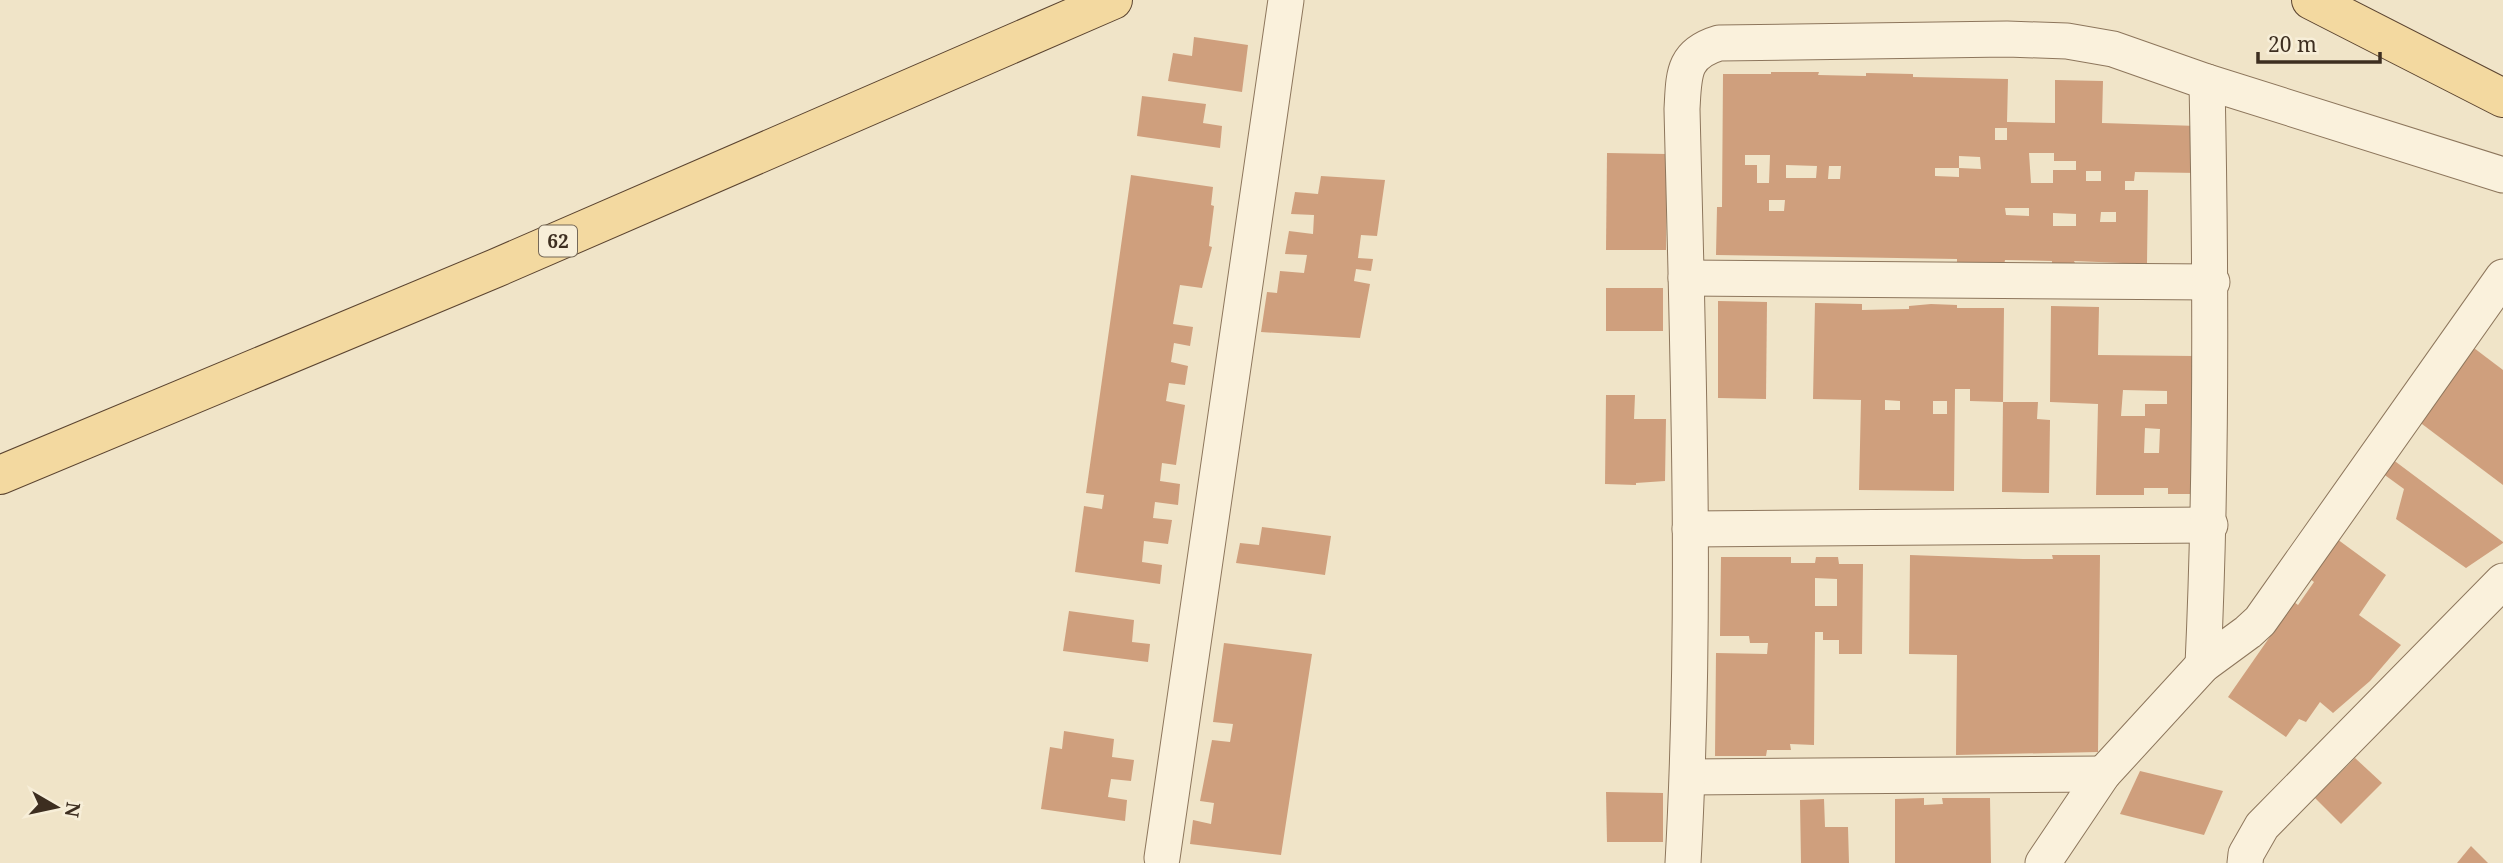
<svg xmlns="http://www.w3.org/2000/svg" width="2503" height="863" font-family="'Noto Serif',serif">
	<rect width="100%" height="100%" fill="#f0e4c8"/>
	<g fill="#cf9f7d" fill-rule="evenodd">
		<polygon points="1194,37 1248,45 1242,92 1168,81 1173,53 1192,56"/>
		<path d="M1771,72H1819L1818,75L1866,76V73L1913,74V77L2008,79L2007,122L2055,123V80L2103,81L2102,123L2198,126V173L2135,172L2134,181H2125V190H2148L2147,264L2074,261L2075,263H2052V261L2005,260L2004,266L1957,267V259L1716,255L1717,207H1722L1723,74H1771ZM1995,128H2007V140H1995ZM2029,153H2054V161H2076V170H2053V183H2031ZM1745,155H1770L1769,183H1757V165H1745ZM1959,156L1980,157L1981,169L1959,168V177L1935,176V168H1959ZM1786,165L1817,166L1816,178H1786ZM1829,166H1841L1840,179H1828ZM2086,171H2101V181H2086ZM1769,200H1785L1784,211H1769ZM2005,208H2029V216L2006,215ZM2101,212H2116V222H2100ZM2053,213L2076,214V226H2053Z"/>
		<polygon points="1142,96 1206,104 1203,123 1222,126 1220,148 1137,136"/>
		<polygon points="1607,153 1667,154 1666,250 1606,250"/>
		<polygon points="1131,175 1213,187 1211,205 1214,206 1209,246 1212,247 1202,288 1180,285 1173,324 1193,327 1190,346 1174,343 1171,362 1188,366 1185,385 1169,383 1166,401 1185,405 1176,465 1162,463 1160,481 1180,484 1178,505 1155,502 1153,518 1172,520 1168,544 1144,541 1142,562 1162,565 1160,584 1075,572 1084,506 1102,509 1104,495 1086,493"/>
		<polygon points="1321,176 1385,180 1377,236 1361,235 1358,258 1373,259 1371,271 1356,269 1354,281 1370,284 1360,338 1261,332 1267,292 1277,293 1280,271 1304,273 1307,255 1285,254 1289,231 1313,234 1314,215 1291,214 1295,192 1318,194"/>
		<rect x="1606" y="288" width="57" height="43"/>
		<polygon points="1718,301 1767,302 1766,399 1718,398"/>
		<path d="M1815,303L1862,304V310L1909,309V306L1931,304L1957,305V308H2004L2003,402L1970,401V389H1955L1954,491L1859,490L1861,400L1813,399ZM1885,400L1900,401V410H1885ZM1933,401H1947V414H1933Z"/>
		<path d="M2051,306L2099,307L2098,355L2193,356L2191,494H2168V488H2144V495H2096L2098,404L2050,402ZM2123,390L2167,391V404H2145V416H2121ZM2145,428L2160,429L2159,453H2144Z"/>
		<polygon points="2470,345 2503,370 2503,485 2418,421"/>
		<polygon points="1606,395 1635,395 1634,419 1666,419 1665,481 1636,483 1636,485 1605,484"/>
		<polygon points="2003,402 2038,402 2037,419 2050,420 2049,493 2002,492"/>
		<polygon points="2392,459 2503,542 2503,543 2466,568 2396,519 2404,489 2382,473"/>
		<polygon points="1262,527 1331,536 1325,575 1236,563 1240,543 1259,545"/>
		<polygon points="2337,539 2386,575 2359,615 2401,645 2370,681 2333,713 2320,702 2306,722 2299,719 2286,737 2228,697 2294,602 2298,605 2314,582 2310,579"/>
		<polygon points="1910,555 2023,559 2053,559 2052,555 2100,555 2098,752 1956,755 1957,655 1909,654"/>
		<path d="M1721,557H1791V563H1815L1816,557H1838L1839,564H1863L1862,654H1839V640H1823V632H1815L1814,745L1790,744L1791,750H1767L1766,756H1715L1716,653L1767,654L1768,643H1750L1749,636H1720ZM1815,578L1837,579V606H1815Z"/>
		<polygon points="1069,611 1134,620 1132,642 1150,644 1148,662 1063,651"/>
		<polygon points="1224,643 1312,654 1281,855 1190,844 1193,820 1211,824 1214,803 1200,801 1212,740 1230,742 1233,724 1213,722"/>
		<polygon points="1064,731 1114,739 1112,757 1134,760 1131,781 1111,779 1108,797 1127,800 1125,821 1041,809 1050,747 1062,749"/>
		<polygon points="2355,758 2382,783 2341,824 2315,798"/>
		<polygon points="2140,771 2223,791 2204,835 2120,814"/>
		<polygon points="1606,792 1663,793 1663,842 1607,842"/>
		<polygon points="1924,798 1924,805 1943,804 1942,798 1990,798 1991,863 1895,863 1895,799"/>
		<polygon points="1824,799 1825,827 1848,827 1849,863 1801,863 1800,800"/>
		<polygon points="2471,846 2488,863 2457,863"/>
	</g>
	<g fill="none" stroke-linecap="round" stroke-linejoin="round">
		<g stroke="#8d765c" stroke-width="37">
			<g id="minor">
				<polyline points="1686,278 2212,282"/>
				<polyline points="1690,529 2210,525"/>
				<path d="M2203,665C2212,470 2211,277 2207,82"/>
				<polyline points="1688,777 2103,774"/>
				<polyline points="1162,858 1286,0"/>
				<path d="M1683,863C1697,612 1688,360 1682,109C1684,75 1682,54 1719,43L2007,39L2067,41L2113,49L2207,82L2503,175"/>
				<polyline points="2043,863 2103,774 2203,665 2248,632 2260,621 2503,277"/>
				<polyline points="2245,863 2246,854 2262,826 2503,581"/>
			</g>
		</g>
		<g stroke="#5b4430" stroke-width="40">
			<g id="primary">
				<polyline points="2311,0 2503,98"/>
				<polyline points="0,475 496,268 1113,0"/>
			</g>
		</g>
		<use href="#minor" stroke="#faf1dc" stroke-width="35"/>
		<use href="#primary" stroke="#f3d9a0" stroke-width="38"/>
	</g>
	<g text-anchor="middle" stroke-width="5" stroke-linejoin="round" paint-order="stroke">
		<rect fill="#f7eed8" stroke="#756857" stroke-width="2" x="539" y="225.5" width="38" height="31" rx="5"/>
		<g font-size="19" font-weight="bold" fill="#3d2e20">
			<text x="558" y="248">62</text>
		</g>
	</g>
	<g transform="translate(56 807) rotate(99)" stroke="#f7eed8" stroke-width="5" paint-order="stroke">
	<path d="M0-5L12 26L0 18L-12 26Z" fill="#3d2e20"/>
	<text y="-10" font-size="19" font-weight="bold" text-anchor="middle" fill="#3d2e20">N</text>
	</g>
	<path d="M2258 52v10h122v-10" fill="none" stroke="#3d2e20" stroke-width="3.5"/>
	<text x="2268" y="52" font-size="21" fill="#3d2e20" stroke="#f7eed8" stroke-width="5" paint-order="stroke">20 m</text>
</svg>
